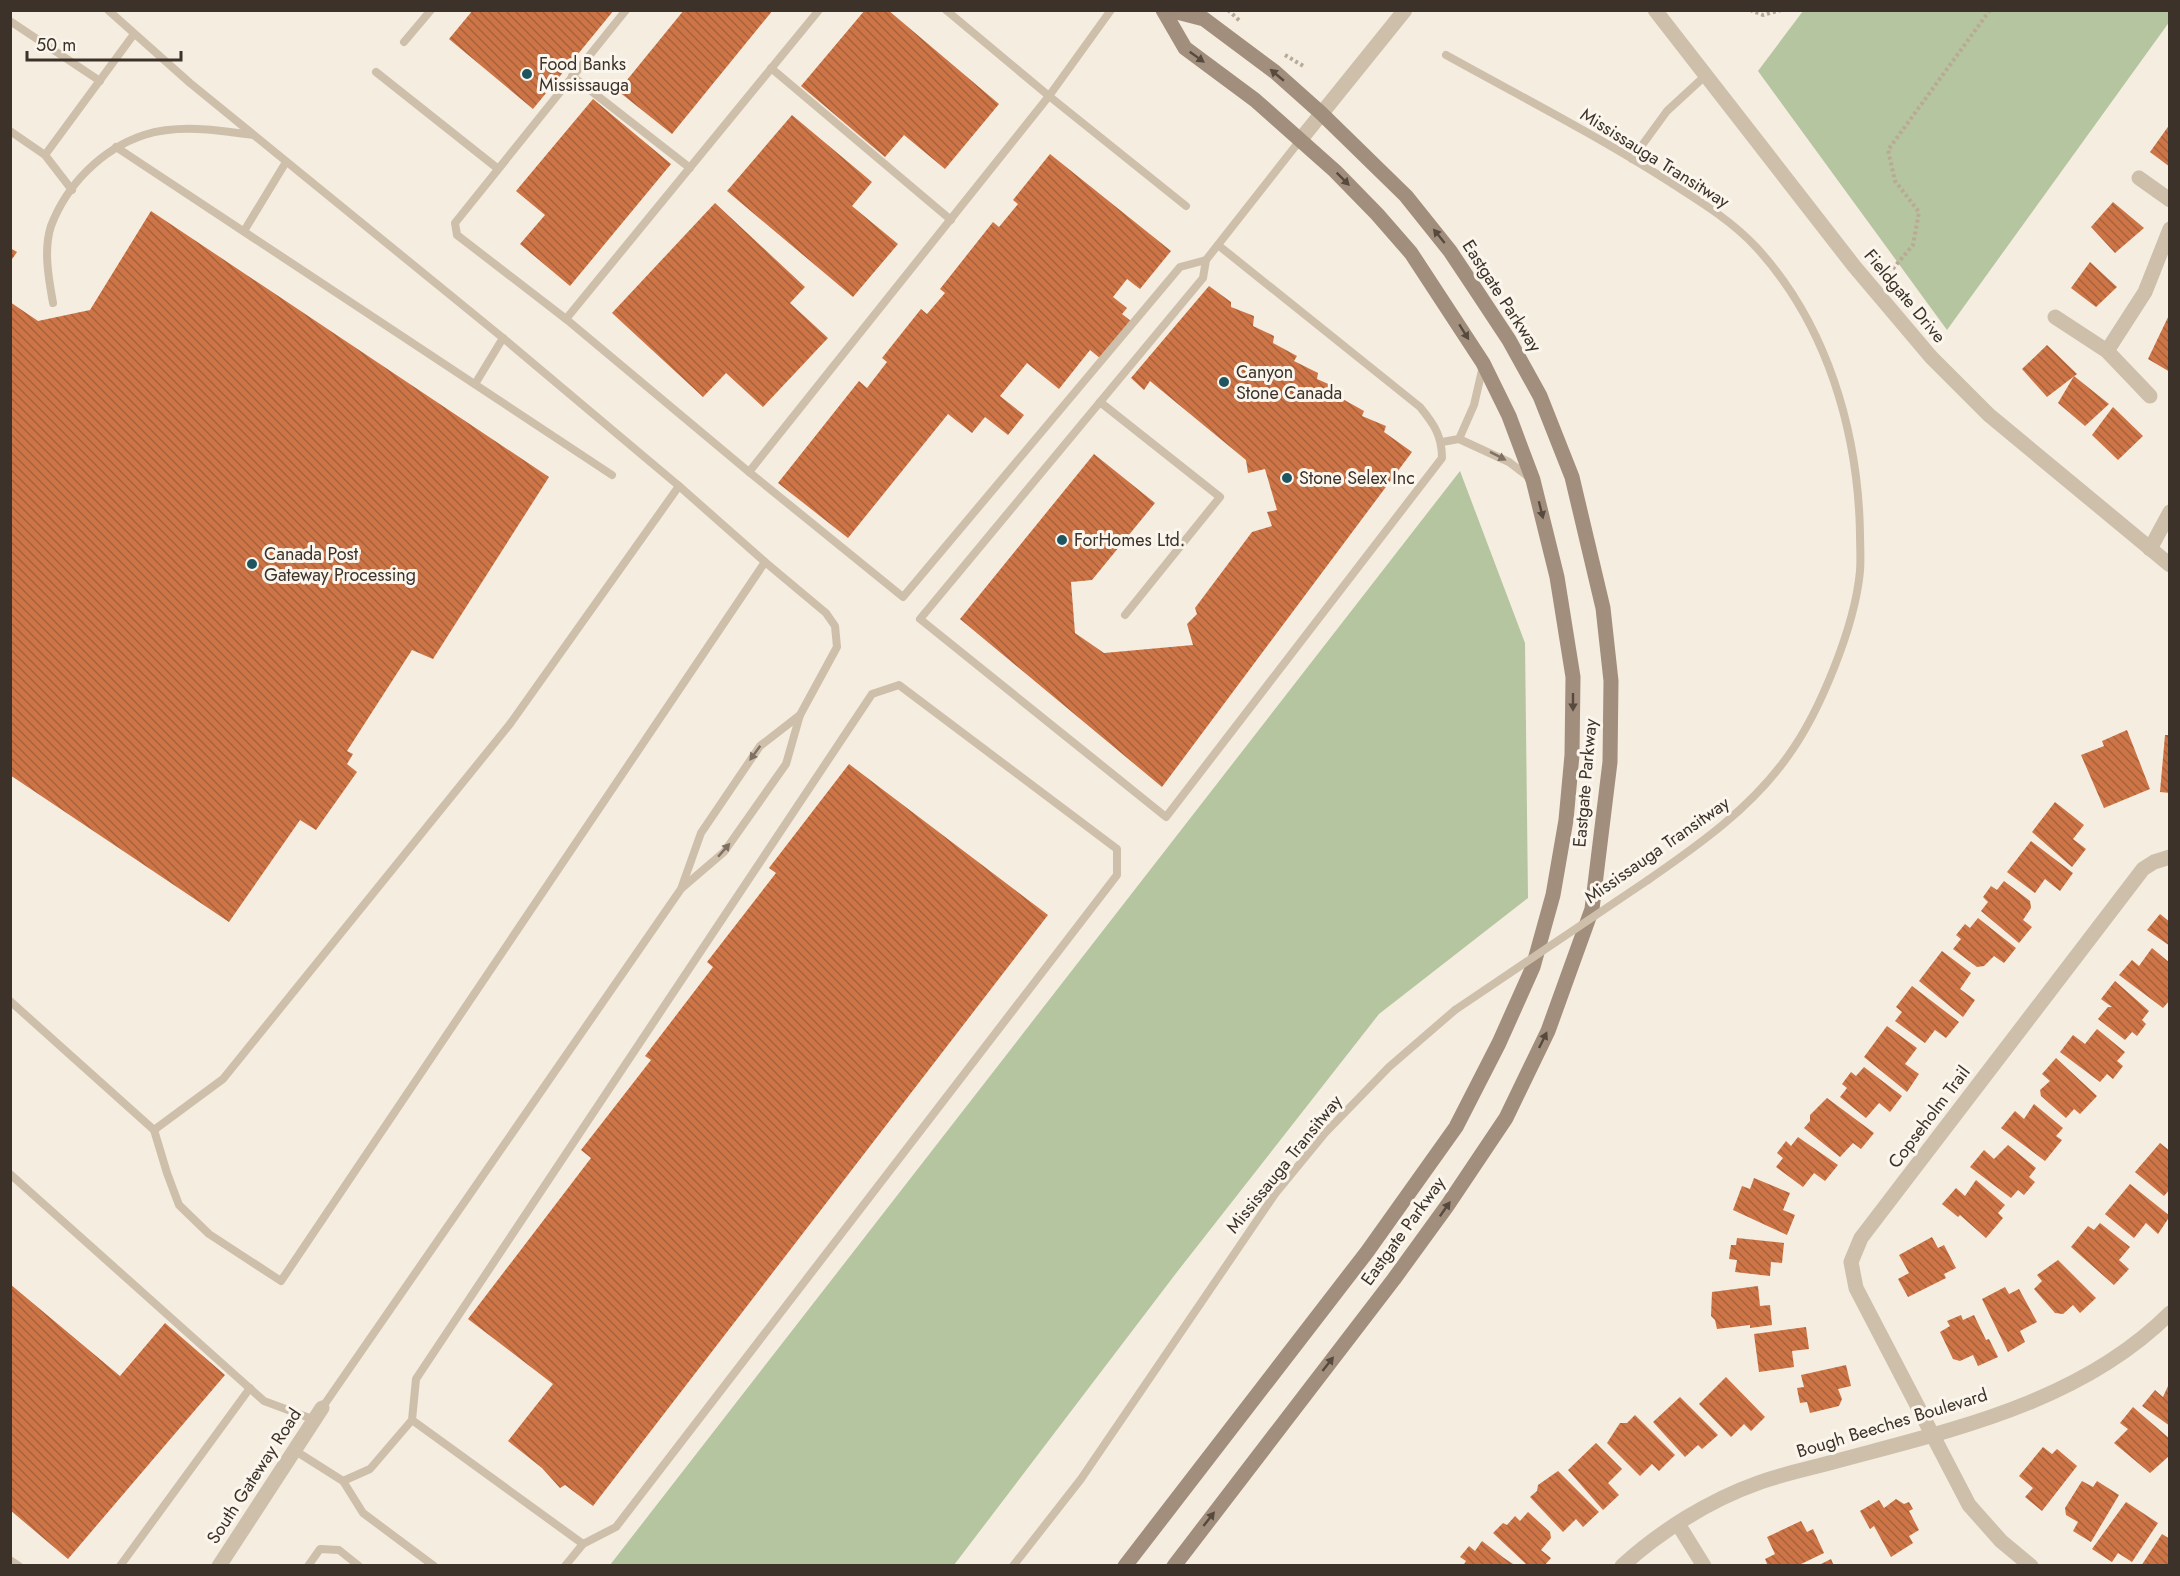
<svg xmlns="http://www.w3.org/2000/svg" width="2180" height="1576" font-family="Jost,sans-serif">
	<defs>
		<pattern id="building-back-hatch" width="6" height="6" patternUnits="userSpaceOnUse" patternTransform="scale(1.5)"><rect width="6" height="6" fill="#cd7546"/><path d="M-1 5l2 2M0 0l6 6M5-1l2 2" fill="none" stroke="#a8613b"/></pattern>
	</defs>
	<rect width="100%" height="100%" fill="#f5ede0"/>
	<g fill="#b4c59f">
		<polygon points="1803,11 2169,10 2170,21 1947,330 1758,71"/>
		<polygon points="1460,471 1525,643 1528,898 1379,1014 1177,1272 954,1565 610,1565"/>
	</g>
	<g fill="url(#building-back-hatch)">
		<polygon points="473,10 614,10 533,109 449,39"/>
		<polygon points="684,10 773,10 672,134 618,91"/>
		<polygon points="865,10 888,10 999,104 945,169 904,135 885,157 801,86"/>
		<polygon points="593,99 671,164 570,286 520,244 545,215 516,191"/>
		<polygon points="792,115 872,182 852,206 898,244 853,297 727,191"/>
		<polygon points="2170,124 2170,167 2150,152"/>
		<polygon points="1050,154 1171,251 1140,289 1127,279 1113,297 1127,308 1122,314 1131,321 1101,359 1090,350 1059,389 1027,363 1000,396 1024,415 1008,435 985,417 972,433 948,414 848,538 778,483 859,381 867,388 887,362 882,358 921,309 927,314 945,293 940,289 993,222 999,227 1018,204 1013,200"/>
		<polygon points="2113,202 2144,228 2115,253 2091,227"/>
		<polygon points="715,203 805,287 790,303 828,338 763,407 726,373 703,397 612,313"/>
		<polygon points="151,211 549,477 433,659 412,650 347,751 353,754 347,764 357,772 316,830 300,820 229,922 10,775 10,302 38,321 90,310"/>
		<polygon points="10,248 17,252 10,262"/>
		<polygon points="2090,262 2117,287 2096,307 2071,288"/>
		<polygon points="1209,286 1231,302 1231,307 1254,316 1253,326 1274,336 1273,343 1297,356 1294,361 1318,373 1317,379 1342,390 1339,397 1364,411 1362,416 1386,426 1384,432 1412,452 1162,787 960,619 1094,454 1155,503 1092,580 1071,582 1075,633 1104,653 1193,645 1187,624 1197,614 1195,608 1252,532 1272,526 1267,512 1277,510 1265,469 1248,473 1246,460 1150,381 1144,390 1131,378"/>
		<polygon points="2170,313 2170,372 2148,359"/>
		<polygon points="2047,345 2077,374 2047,397 2022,369"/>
		<polygon points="2074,376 2109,404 2085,426 2058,403"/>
		<polygon points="2113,407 2143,436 2118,460 2092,435"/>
		<polygon points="2127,730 2150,789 2104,808 2081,755 2104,746 2102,741"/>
		<polygon points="2165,735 2170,735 2170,793 2160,792"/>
		<polygon points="849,764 1048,915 593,1506 565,1485 560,1488 542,1468 508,1441 553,1384 468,1319 591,1158 581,1150 651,1060 645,1056 713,967 707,962 776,873 769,868"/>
		<polygon points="2055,802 2084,825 2073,839 2086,849 2072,867 2032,832"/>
		<polygon points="2031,841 2073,873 2060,891 2045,879 2035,893 2007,872"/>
		<polygon points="2004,881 2030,901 2031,908 2023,920 2032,927 2019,943 1981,911 1988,902 1983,897 1991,886 1997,890"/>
		<polygon points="2160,914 2170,922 2170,946 2147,930"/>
		<polygon points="1978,918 2016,948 2004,963 1994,956 1984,966 1977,967 1953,949 1961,939 1956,935 1965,924 1970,928"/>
		<polygon points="2152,948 2170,963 2170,1000 2163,1008 2119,975 2132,960 2139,966"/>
		<polygon points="1942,951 1971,973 1960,989 1975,1000 1963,1017 1919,981"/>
		<polygon points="2115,981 2149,1011 2142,1020 2146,1024 2137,1036 2132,1032 2125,1040 2098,1019 2108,1007 2112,1007 2101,999"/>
		<polygon points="1912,986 1959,1022 1946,1038 1935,1030 1925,1043 1895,1021 1902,1012 1896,1007"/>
		<polygon points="1887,1026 1917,1048 1905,1064 1919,1074 1907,1092 1864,1057"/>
		<polygon points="2097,1029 2125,1052 2117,1061 2123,1066 2113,1079 2107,1074 2100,1082 2060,1052 2073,1035 2085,1044"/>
		<polygon points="2056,1058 2097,1096 2080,1114 2074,1109 2066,1118 2041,1096 2040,1090 2050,1081 2042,1074"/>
		<polygon points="1864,1067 1902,1096 1890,1112 1879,1103 1866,1118 1840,1097 1847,1088 1842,1084 1851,1072 1856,1076"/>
		<polygon points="1827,1098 1874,1133 1861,1149 1853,1143 1840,1157 1804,1128 1810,1121 1810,1115"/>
		<polygon points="2034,1104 2063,1128 2056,1136 2062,1140 2045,1161 2001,1128 2015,1111 2024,1119"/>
		<polygon points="1798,1137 1838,1165 1825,1181 1814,1173 1803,1187 1776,1167 1783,1158 1777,1153 1786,1141 1791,1146"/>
		<polygon points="2160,1143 2170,1151 2170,1189 2164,1196 2135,1172"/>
		<polygon points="2008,1145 2036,1168 2029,1177 2035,1182 2024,1195 2018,1190 2011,1198 1970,1167 1984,1150 1994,1159"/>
		<polygon points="1754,1178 1790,1193 1783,1210 1795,1215 1787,1235 1733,1210 1742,1186 1750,1189"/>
		<polygon points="1976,1180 2005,1205 1998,1213 2003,1218 1986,1238 1960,1215 1958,1217 1942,1204 1956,1188 1965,1196"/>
		<polygon points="2130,1184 2170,1216 2158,1234 2146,1223 2134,1238 2105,1214"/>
		<polygon points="2100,1223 2130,1247 2119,1260 2129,1269 2114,1285 2071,1247 2088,1226 2094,1230"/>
		<polygon points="1932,1237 1938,1248 1944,1245 1956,1268 1944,1274 1946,1278 1908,1297 1898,1279 1909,1273 1899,1255"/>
		<polygon points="1737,1238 1784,1243 1782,1263 1771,1262 1770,1276 1735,1272 1737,1260 1729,1259 1731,1245 1736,1245"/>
		<polygon points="2058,1260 2096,1298 2080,1313 2073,1305 2063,1314 2055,1313 2034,1289 2042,1281 2037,1275"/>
		<polygon points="10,1284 120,1376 165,1323 225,1375 68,1559 10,1510"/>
		<polygon points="1758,1286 1760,1306 1770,1305 1772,1325 1750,1328 1750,1325 1717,1329 1715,1320 1711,1316 1712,1292"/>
		<polygon points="2005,1287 2009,1294 2019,1289 2037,1322 2020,1331 2025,1342 2008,1352 1982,1299"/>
		<polygon points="1961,1315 1963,1320 1974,1315 1986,1340 1989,1339 1998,1357 1978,1366 1973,1355 1960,1361 1953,1359 1940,1332 1950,1326 1947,1321"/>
		<polygon points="1806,1327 1809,1349 1792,1351 1794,1367 1759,1372 1754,1334"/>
		<polygon points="1846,1365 1851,1386 1838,1389 1842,1399 1839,1406 1810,1413 1807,1402 1800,1403 1797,1388 1804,1387 1801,1375"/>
		<polygon points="1726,1377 1765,1417 1751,1431 1744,1424 1731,1437 1699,1404"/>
		<polygon points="2168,1386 2170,1386 2170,1426 2142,1406 2155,1390 2163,1397"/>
		<polygon points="1680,1397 1718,1435 1702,1449 1698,1445 1685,1457 1653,1422"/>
		<polygon points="2133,1407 2170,1439 2168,1457 2150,1473 2114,1443 2128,1429 2120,1423"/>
		<polygon points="1635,1415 1675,1455 1659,1471 1652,1464 1640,1476 1607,1443 1620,1423 1627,1423"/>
		<polygon points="1596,1443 1622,1469 1608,1483 1619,1495 1603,1510 1568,1470"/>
		<polygon points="2043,1447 2052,1454 2057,1449 2077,1466 2042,1511 2025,1497 2033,1488 2019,1476"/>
		<polygon points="1558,1471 1599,1512 1583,1527 1576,1519 1563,1532 1530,1497 1537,1491 1538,1485"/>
		<polygon points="2082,1481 2093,1487 2097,1481 2119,1495 2091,1542 2073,1531 2078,1522 2066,1515 2065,1508"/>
		<polygon points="1896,1499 1904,1504 1909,1502 1913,1509 1909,1511 1919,1530 1909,1536 1913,1543 1891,1557 1874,1526 1870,1529 1860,1511 1879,1500 1884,1508"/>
		<polygon points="2126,1502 2158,1523 2132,1562 2118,1553 2112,1562 2092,1549"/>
		<polygon points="1528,1512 1550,1532 1551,1538 1541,1550 1551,1558 1544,1566 1528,1566 1493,1533 1503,1523 1507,1525 1515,1516 1520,1521"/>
		<polygon points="1801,1521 1807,1532 1813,1529 1824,1553 1797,1566 1768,1566 1765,1559 1775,1554 1767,1537"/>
		<polygon points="2162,1534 2170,1539 2170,1566 2141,1566"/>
		<polygon points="1482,1541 1504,1558 1516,1566 1463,1566 1466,1561 1460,1557 1469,1546 1475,1551"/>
		<polygon points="1831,1559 1834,1566 1817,1566"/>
	</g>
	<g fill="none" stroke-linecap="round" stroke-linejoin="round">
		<g stroke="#baa995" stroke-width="4" stroke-dasharray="3 3" stroke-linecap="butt">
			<polyline points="1228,10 1241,22"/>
			<polyline points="1750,10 1763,15 1781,10"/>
			<polyline points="1285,55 1305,67"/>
			<polyline points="1885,278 1913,245 1919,212 1895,181 1888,150 1990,10"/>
		</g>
		<g stroke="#cebfab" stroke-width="8">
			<polyline points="108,10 190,83 503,338 679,486 510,724 223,1079 154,1130"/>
			<polyline points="626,10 455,223 457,235 566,319 819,10"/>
			<polyline points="946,10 1049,96 1111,10"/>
			<polyline points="10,21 100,81"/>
			<polyline points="404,42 431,10"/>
			<path d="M1446,55C1520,96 1596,135 1668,181C1699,201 1731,220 1756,247C1827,324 1858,431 1860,533C1860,545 1861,559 1860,571C1855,626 1820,712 1788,756C1751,808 1700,844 1648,880"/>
			<polyline points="771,68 951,220"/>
			<polyline points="376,72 497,168"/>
			<polyline points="572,76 690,168"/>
			<polyline points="10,131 45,155 134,34"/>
			<polyline points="116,147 612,475"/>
			<polyline points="45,155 72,190"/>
			<polyline points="1632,159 1667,111 1705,76"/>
			<polyline points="244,231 286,162"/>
			<path d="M1206,260L1203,278L920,619L1166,817L1442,458C1442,436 1434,424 1420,407L1218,245"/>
			<path d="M53,303C49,280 43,250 51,226C67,184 102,149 144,135C179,124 218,130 253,135"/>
			<polyline points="566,319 749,472 1049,96 1186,206"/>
			<polyline points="475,384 503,338"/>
			<polyline points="1100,402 1220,497 1125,615"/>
			<polyline points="1459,439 1474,405 1483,366"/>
			<polyline points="1442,442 1459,439 1509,462 1530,478"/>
			<polyline points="749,472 903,597 1180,267 1206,260 1301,139"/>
			<polyline points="682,888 724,852 786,764 800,715 837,647 835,626 826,613 765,562"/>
			<polyline points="10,1001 154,1130 167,1173 179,1205 209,1234 281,1281 765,562 679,486"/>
			<polyline points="10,1174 264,1401 315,1420"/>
			<polyline points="322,1408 681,889 701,833 760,746 800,715"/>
			<polyline points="294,1450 343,1481 370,1469 412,1420 416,1379 872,694 899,685 1117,849 1117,875 616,1527 583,1544 412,1420"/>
			<polyline points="343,1481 363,1513 434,1566"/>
			<polyline points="10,1560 19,1566"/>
			<polyline points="120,1566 250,1388"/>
			<polyline points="308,1566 320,1549 339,1550 359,1566"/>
			<polyline points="565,1566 583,1544"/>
			<polyline points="1013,1566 1081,1479 1275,1194 1325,1133 1389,1067 1455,1010"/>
		</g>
		<g stroke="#cebfab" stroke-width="15">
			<polyline points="2139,178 2170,200"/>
			<polyline points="2055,317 2107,351 2150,396"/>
			<polyline points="2107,351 2145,292 2170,229"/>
			<polyline points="2150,549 2170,512"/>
			<polyline points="1678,1524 1704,1566"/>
			<polyline points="219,1566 322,1408"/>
			<path d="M1622,1566C1660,1531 1710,1500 1758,1483C1782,1474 1808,1469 1833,1462C1951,1430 2080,1403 2170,1313"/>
			<polyline points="2031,1566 2001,1541 1969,1505 1856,1288 1851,1262 1861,1238 2143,869 2154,862 2170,857"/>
		</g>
		<g stroke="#cebfab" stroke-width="15">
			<polyline points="1655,10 1854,266 1931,357 1989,415 2170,565"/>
			<polyline points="1301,139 1405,10"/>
		</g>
		<g stroke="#a28e7c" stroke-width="15">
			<polyline points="1169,10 1204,19 1275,72 1321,113 1406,196 1450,251 1472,284 1509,340 1540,396 1572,477 1603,608 1611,681 1610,762 1592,909 1548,1031 1506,1118 1447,1206 1394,1279 1174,1566"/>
			<polyline points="1125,1566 1367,1252 1456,1127 1499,1043 1533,967 1553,895 1566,820 1572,755 1573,677 1557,577 1533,480 1509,416 1483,363 1411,253 1377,214 1335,171 1255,100 1185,48 1163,10"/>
		</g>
		<polyline stroke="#cebfab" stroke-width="8" points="1455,1010 1648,880"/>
	</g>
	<defs><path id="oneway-solid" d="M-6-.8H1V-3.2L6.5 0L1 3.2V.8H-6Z" transform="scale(1.5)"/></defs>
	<g fill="#56493e">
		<use href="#oneway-solid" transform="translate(1197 57) rotate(36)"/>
		<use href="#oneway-solid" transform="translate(1277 75) rotate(-140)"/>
		<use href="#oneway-solid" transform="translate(1343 179) rotate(45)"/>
		<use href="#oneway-solid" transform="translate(1439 236) rotate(-129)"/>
		<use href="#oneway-solid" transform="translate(1464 332) rotate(58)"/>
		<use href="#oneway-solid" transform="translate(1541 510) rotate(76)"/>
		<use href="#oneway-solid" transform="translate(1573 702) rotate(90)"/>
		<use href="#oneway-solid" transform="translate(1543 1040) rotate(-64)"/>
		<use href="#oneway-solid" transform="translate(1445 1209) rotate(-55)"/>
		<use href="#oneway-solid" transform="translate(1328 1364) rotate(-52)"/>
		<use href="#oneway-solid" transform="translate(1209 1519) rotate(-52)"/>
	</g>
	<g fill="#7e7164">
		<use href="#oneway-solid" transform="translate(1498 456) rotate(27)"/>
		<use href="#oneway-solid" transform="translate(755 753) rotate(126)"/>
		<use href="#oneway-solid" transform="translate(724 850) rotate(-49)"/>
	</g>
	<g fill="#1d5560" stroke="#fbf6ed" stroke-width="2">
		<circle cx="527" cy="74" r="6"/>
		<circle cx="1224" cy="382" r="6"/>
		<circle cx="1287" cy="478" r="6"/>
		<circle cx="1062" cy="540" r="6"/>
		<circle cx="252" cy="564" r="6"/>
	</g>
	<g text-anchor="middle" stroke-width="6" stroke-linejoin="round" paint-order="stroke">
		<g font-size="18" fill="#3c322a" stroke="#fbf6ed" text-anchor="start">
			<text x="539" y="70">Food Banks<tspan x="539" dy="21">Mississauga</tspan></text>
			<text x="1236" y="378">Canyon<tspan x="1236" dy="21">Stone Canada</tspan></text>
			<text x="1299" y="484">Stone Selex Inc</text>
			<text x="1074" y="546">ForHomes Ltd.</text>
			<text x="264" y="560">Canada Post<tspan x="264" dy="21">Gateway Processing</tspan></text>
		</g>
		<g font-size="18" fill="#3c322a" stroke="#fbf6ed">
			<text transform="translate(1655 158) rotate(32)" y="6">Mississauga Transitway</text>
			<text transform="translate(1502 296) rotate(57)" y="6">Eastgate Parkway</text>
			<text transform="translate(1905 296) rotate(50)" y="6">Fieldgate Drive</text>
			<text transform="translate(1585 783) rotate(-85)" y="6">Eastgate Parkway</text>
			<text transform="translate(1657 850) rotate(-35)" y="6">Mississauga Transitway</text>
			<text transform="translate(1929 1117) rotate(-53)" y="6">Copseholm Trail</text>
			<text transform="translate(1284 1164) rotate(-51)" y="6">Mississauga Transitway</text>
			<text transform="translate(1403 1231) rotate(-54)" y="6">Eastgate Parkway</text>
			<text transform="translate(1892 1423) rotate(-17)" y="6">Bough Beeches Boulevard</text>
			<text transform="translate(254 1476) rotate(-57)" y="6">South Gateway Road</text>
		</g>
	</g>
	<rect width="2180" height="1576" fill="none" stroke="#3c322a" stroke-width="24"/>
	<path d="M27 51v9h154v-9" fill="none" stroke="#3c322a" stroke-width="3"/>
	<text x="36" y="51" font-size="18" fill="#3c322a" stroke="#fbf6ed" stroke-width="4.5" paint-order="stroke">50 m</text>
</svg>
